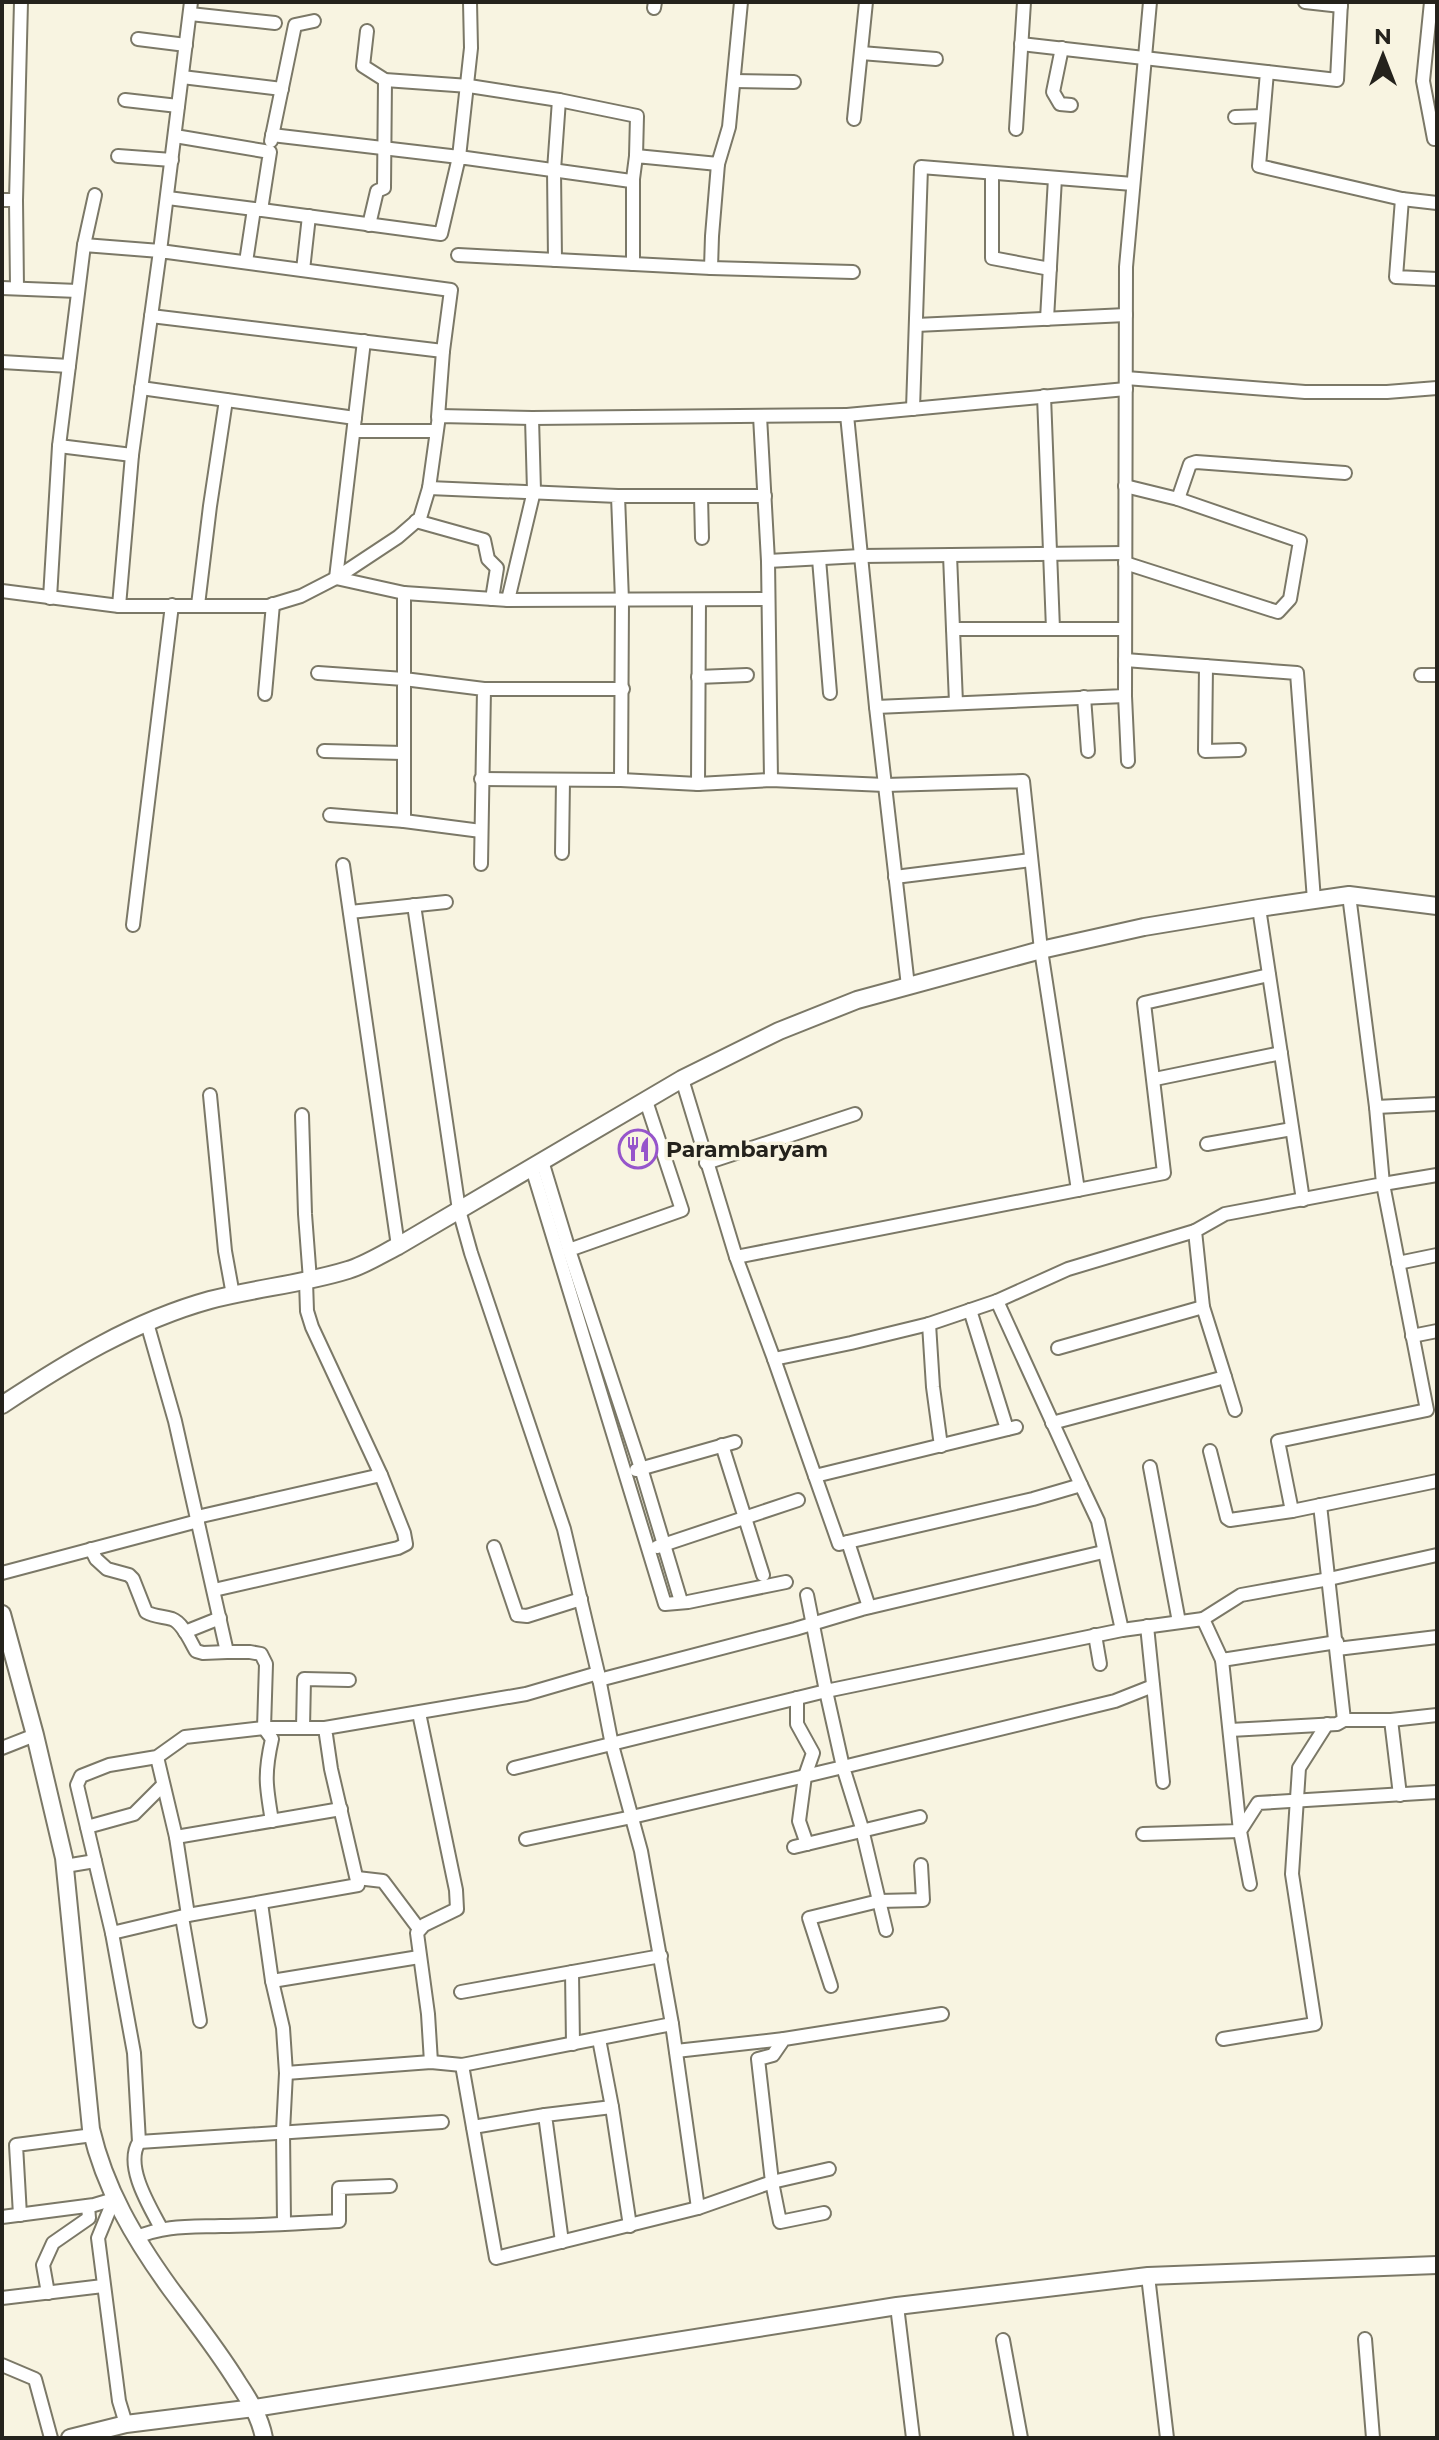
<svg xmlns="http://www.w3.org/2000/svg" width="1439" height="2440" font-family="Montserrat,sans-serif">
	<rect width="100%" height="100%" fill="#f8f4e1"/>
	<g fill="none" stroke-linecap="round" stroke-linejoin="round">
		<g stroke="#7b7867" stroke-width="16">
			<g id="street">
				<polyline points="1305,2 1341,6"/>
				<polyline points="1431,2 1423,81 1434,139"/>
				<polyline points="654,8 655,2"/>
				<polyline points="190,14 275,23"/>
				<polyline points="367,31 363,66 385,80 469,86 559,100 637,116 636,156"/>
				<polyline points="138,39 186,45"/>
				<polyline points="1021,44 1267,72 1259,166 1402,199 1437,203"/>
				<polyline points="1062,48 1053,92 1060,104 1071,105"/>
				<polyline points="861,53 936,59"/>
				<polyline points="1267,72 1337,80 1341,2"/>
				<polyline points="182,77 282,89"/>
				<polyline points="734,81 794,82"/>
				<polyline points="125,100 178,106"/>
				<polyline points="1235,117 1263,116"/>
				<polyline points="854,119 866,2"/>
				<polyline points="1016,129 1024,2"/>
				<polyline points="272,135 459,157 471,48 470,2"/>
				<polyline points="175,136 270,152 261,210"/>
				<polyline points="271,141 295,25 314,21"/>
				<polyline points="118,156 172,160"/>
				<polyline points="992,173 992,258 1050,269"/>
				<polyline points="633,179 633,264"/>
				<polyline points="168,198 254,209"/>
				<polyline points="1402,199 1396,277 1437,279"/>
				<polyline points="2,200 16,200 17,288"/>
				<polyline points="16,200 21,2"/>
				<polyline points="369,225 377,191 384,188 385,80"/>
				<polyline points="84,245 95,195"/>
				<polyline points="458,255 711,268 853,272"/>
				<polyline points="555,260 554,170 559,100"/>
				<polyline points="246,262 254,209 441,234 459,157 631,181 633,179 636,156 718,164 729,127 741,2"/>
				<polyline points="711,268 712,236 718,164"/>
				<polyline points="303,270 309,216"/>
				<polyline points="2,288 78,291"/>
				<polyline points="151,316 443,351"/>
				<polyline points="1047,319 1055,178"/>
				<polyline points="916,325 1126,315"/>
				<polyline points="364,341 336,578 404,593 404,679 484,689 481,864"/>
				<polyline points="2,362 69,366"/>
				<polyline points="1126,378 1305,392 1387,392 1437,388"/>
				<polyline points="141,388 355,418"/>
				<polyline points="1044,396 1053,629"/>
				<polyline points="913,409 921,167 1133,184"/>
				<polyline points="760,416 768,561 771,780"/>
				<polyline points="354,431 436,431"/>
				<polyline points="59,446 132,455"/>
				<polyline points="429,488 618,496 622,600 621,780"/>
				<polyline points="618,496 765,496"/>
				<polyline points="701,496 702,538"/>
				<polyline points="1178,499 1190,464 1196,462 1345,473"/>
				<polyline points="416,521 484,540 488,559 497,568 492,599"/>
				<polyline points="950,555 956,703"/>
				<polyline points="819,559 830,693"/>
				<polyline points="768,561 861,556 1125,553"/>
				<polyline points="1125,563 1278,612 1290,599 1300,541 1178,499 1125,486"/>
				<polyline points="2,591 119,606 132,455 160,251 451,290 443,351 438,417"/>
				<polyline points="404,593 508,600 767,599"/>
				<polyline points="50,598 59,446 84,245 160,251 191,2"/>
				<polyline points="508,600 534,491 532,418"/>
				<polyline points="198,605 210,506 226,400"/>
				<polyline points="119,606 268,606 301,596 336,578 398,537 420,518 429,488 439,416 532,418 847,415"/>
				<polyline points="953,629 1125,629"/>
				<polyline points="1125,660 1297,673 1314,900"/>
				<polyline points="1206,666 1205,751 1239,750"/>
				<polyline points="318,673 404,679 404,821"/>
				<polyline points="1421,675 1437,675"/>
				<polyline points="698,677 747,675"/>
				<polyline points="484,689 623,689"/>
				<polyline points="265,694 273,604"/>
				<polyline points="1125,696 1128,761"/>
				<polyline points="1084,697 1088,751"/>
				<polyline points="876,707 847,415 1126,389"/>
				<polyline points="324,751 403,753"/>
				<polyline points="481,779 621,780 698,784 771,780 885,785 1023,781 1041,950 1078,1190"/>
				<polyline points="698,784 699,600"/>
				<polyline points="330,815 404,821 481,831"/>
				<polyline points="562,853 563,780"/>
				<polyline points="343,865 398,1246"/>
				<polyline points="895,877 1031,860"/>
				<polyline points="414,905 459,1210 471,1253 564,1529 598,1673 612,1745 641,1851 672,2024 698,2208"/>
				<polyline points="1259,908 1303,1200"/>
				<polyline points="350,912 446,902"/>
				<polyline points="133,925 172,605"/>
				<polyline points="908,986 876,707 1125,696 1126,267 1150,2"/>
				<polyline points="682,1079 736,1257 774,1359 851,1343 929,1324 997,1301 1068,1269 1195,1231"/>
				<polyline points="1155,1079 1281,1053"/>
				<polyline points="210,1095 225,1251 233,1295"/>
				<polyline points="646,1101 682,1210 569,1250 641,1468 680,1598"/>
				<polyline points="1376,1107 1437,1104"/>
				<polyline points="302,1115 305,1214 310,1280"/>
				<polyline points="1207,1144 1292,1129"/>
				<polyline points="542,1161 569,1250"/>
				<polyline points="706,1163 855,1114"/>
				<polyline points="532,1168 665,1604 688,1602 786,1582"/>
				<polyline points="736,1257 1164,1173 1144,1003 1269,975"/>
				<polyline points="1398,1263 1437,1255"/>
				<polyline points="997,1301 1081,1485"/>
				<polyline points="970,1310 1007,1429"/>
				<path d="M147,1323L175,1421L227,1652H250L261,1654L266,1664L264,1728L272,1739C264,1774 266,1786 272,1821"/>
				<polyline points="929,1324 933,1387 941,1446"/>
				<polyline points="1412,1336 1437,1331"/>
				<polyline points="1058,1348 1203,1307"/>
				<polyline points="774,1359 815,1476 1016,1427"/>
				<polyline points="1225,1377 1235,1410"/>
				<polyline points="1052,1423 1225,1377 1203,1307 1195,1231 1225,1214 1383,1184 1376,1107 1349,895"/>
				<polyline points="722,1445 763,1575"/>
				<polyline points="1210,1451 1227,1518 1230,1520 1292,1511 1437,1481"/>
				<polyline points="1150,1467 1179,1622"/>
				<polyline points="636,1470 735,1442"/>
				<polyline points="1320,1505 1344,1720"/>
				<polyline points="1292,1511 1278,1441 1427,1410 1383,1184 1437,1175"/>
				<polyline points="197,1517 381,1475"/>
				<polyline points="848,1542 869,1607"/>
				<polyline points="494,1547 517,1615 527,1616 581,1599"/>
				<polyline points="657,1547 798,1500"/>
				<path d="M91,1549L96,1559L107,1569L129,1575L133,1579L146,1612C155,1617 162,1616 172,1619C183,1623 190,1641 196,1651L203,1653L227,1652"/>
				<polyline points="2,1573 198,1521"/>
				<polyline points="214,1590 398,1548 406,1544 404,1533 381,1475 312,1327 307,1311 306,1281"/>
				<polyline points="807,1595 826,1691 1122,1630 1098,1521 1081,1485 1033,1499 839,1544 815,1476"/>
				<polyline points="1203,1619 1241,1595 1329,1579 1437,1555"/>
				<polyline points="1147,1626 1163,1782"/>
				<polyline points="1122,1630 1203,1619 1222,1660 1337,1642"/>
				<polyline points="185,1632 220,1618"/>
				<polyline points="1095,1635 1100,1664"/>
				<polyline points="1337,1649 1437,1637"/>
				<polyline points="599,1680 795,1629 862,1609 1103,1552"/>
				<polyline points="797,1698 797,1724 813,1753 805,1776 799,1821 807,1844"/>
				<polyline points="419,1713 456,1890 457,1909 424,1925 417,1933 428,2014 431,2062"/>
				<polyline points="1391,1720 1400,1795"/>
				<polyline points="303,1728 304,1679 349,1680"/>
				<polyline points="1230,1730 1337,1724 1344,1720 1391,1720 1437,1715"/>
				<polyline points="2,1748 35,1735"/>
				<polyline points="157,1757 176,1837 188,1915"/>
				<polyline points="514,1768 826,1691 843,1767 632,1817 526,1839"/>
				<polyline points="87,1827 134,1814 163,1785"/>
				<polyline points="1143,1834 1240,1831 1222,1660"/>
				<polyline points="176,1837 341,1809"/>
				<polyline points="794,1847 920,1817"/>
				<polyline points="95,1861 77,1785 81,1776 109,1765 157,1757 185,1737 264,1728 325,1728"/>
				<polyline points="65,1866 95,1861 112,1933 188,1915 358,1885 331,1769 325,1728 526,1694 598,1673"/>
				<polyline points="357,1878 383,1881 419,1929"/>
				<polyline points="1250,1884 1240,1831 1258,1803 1437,1792"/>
				<polyline points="261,1903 272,1981 283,2028 286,2073 283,2131 284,2223"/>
				<polyline points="182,1917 200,2021"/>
				<polyline points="886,1930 861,1825 843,1767 1115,1701 1153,1686"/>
				<path d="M112,1933L134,2053L139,2142C124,2166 150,2207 161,2228"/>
				<polyline points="572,1972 573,2044"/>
				<polyline points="272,1981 419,1957"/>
				<polyline points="831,1986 809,1918 879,1901 923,1900 921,1865"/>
				<polyline points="461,1992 661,1956"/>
				<polyline points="599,2039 612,2107 630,2226"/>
				<polyline points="1223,2039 1315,2024 1292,1874 1299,1768 1327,1724"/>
				<polyline points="676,2051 784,2039"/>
				<polyline points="462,2065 496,2258 698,2208 772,2182 758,2059 773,2055 784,2039 942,2014"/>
				<polyline points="286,2073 431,2062 462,2065 672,2024"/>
				<polyline points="473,2127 545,2115"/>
				<polyline points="139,2142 442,2122"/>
				<polyline points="114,2199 98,2238 119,2401 126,2424"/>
				<polyline points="824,2213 780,2222 772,2182 829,2169"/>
				<polyline points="20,2215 16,2145 93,2135"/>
				<polyline points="2,2217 94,2205 114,2199"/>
				<path d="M135,2238C164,2225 190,2227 221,2226C260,2226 300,2223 339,2221V2188L390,2186"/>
				<polyline points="562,2242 545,2115 612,2107"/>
				<polyline points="1148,2276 1167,2438"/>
				<polyline points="48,2293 43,2265 53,2243 89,2218 88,2206"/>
				<polyline points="2,2298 103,2286"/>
				<polyline points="897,2306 913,2438"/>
				<polyline points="1365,2339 1373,2438"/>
				<polyline points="1003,2340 1021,2438"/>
				<polyline points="2,2365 35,2379 51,2438"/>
			</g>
		</g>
		<g stroke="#7b7867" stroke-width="20">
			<g id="secondary">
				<path d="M2,1405C67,1362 134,1321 210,1300C256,1288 303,1284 348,1270C365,1265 382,1254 398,1246L682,1079L779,1031L857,1000L1041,950L1144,927L1259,908L1349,895L1437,906"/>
				<path d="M2,1614L35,1735L64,1858L91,2129C105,2189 134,2238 170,2288C193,2319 217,2349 238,2383C250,2401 260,2417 264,2438"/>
				<polyline points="70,2438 126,2424 254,2408 897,2306 1148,2276 1437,2265"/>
			</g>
		</g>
		<use href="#street" stroke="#fff" stroke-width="12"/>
		<use href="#secondary" stroke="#fff" stroke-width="16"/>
	</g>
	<defs>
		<g id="restaurant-ring" transform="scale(2)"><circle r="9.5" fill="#f8f4e1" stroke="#9655cb" stroke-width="1.5"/><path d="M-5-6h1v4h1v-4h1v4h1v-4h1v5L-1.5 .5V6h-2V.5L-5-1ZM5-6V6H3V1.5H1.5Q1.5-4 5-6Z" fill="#9655cb"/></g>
	</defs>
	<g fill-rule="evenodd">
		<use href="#restaurant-ring" x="638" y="1149"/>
	</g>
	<g text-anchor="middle" stroke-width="7" stroke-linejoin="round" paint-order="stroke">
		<g font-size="22" font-weight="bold" fill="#24221c" stroke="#f8f4e1" text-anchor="start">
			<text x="666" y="1157">Parambaryam</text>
		</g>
	</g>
	<rect width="1439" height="2440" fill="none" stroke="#24221c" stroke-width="8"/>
	<g transform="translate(1383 56)" stroke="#f8f4e1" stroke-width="6" paint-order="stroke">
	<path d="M0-6L14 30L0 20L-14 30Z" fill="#24221c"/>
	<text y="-12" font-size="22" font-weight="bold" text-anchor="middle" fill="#24221c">N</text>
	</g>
</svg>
